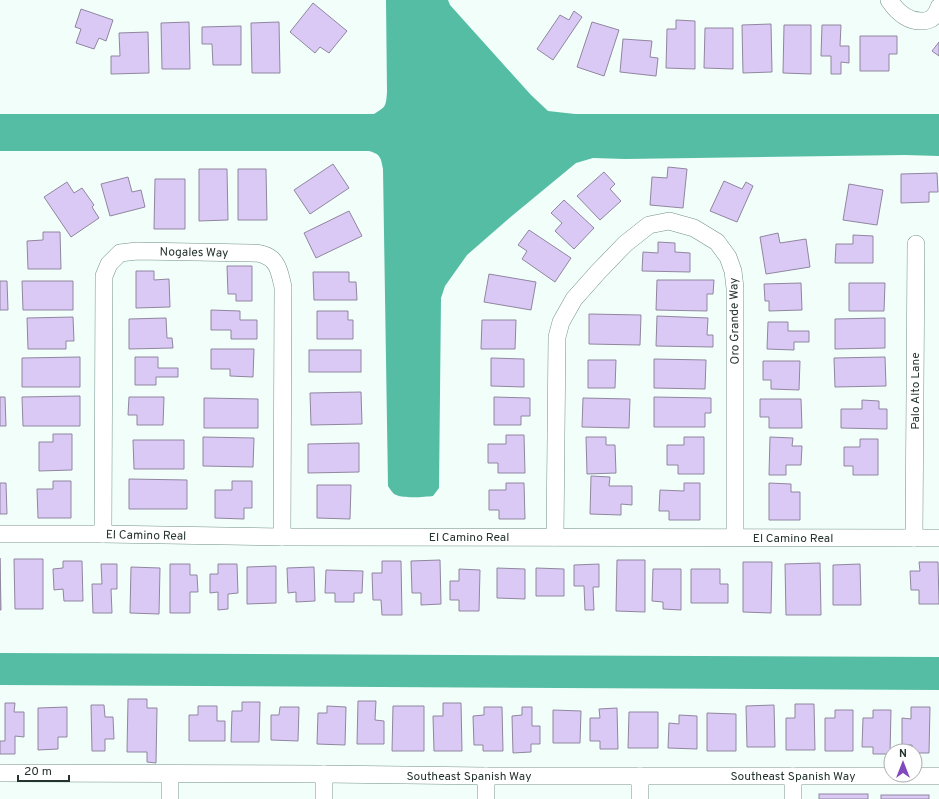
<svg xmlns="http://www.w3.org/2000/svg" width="939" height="799" font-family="Overpass,sans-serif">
	<rect width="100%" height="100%" fill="#f1fefa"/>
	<g fill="#55bda3">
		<path d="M386,0H448L450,5L531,95L548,111L575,114H939V156L905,155L625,159L593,158L576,163L513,215L467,255L445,286L441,298L439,488L433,496C424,497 402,499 394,494C392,492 390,489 388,486L383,169C381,157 380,154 369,151H0V114H374C386,107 386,106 387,92Z"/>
		<polygon points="0,653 939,657 939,690 0,685"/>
	</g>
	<g fill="#dbc9f5" stroke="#90869f">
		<polygon points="313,3 347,31 329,53 320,47 315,53 290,32"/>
		<polygon points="81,9 113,20 106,41 99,38 94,49 76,43 81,29 75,27"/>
		<polygon points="574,11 582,17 553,60 537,49 560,15 569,20"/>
		<polygon points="676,20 695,21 695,69 666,68 667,29 676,29"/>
		<polygon points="189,22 190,69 162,69 161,23"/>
		<polygon points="279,22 280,73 252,73 251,23"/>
		<polygon points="592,22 619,30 604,76 577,67"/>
		<polygon points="771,24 772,72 743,73 742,25"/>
		<polygon points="784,25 811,25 811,74 783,73"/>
		<polygon points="822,25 841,25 840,46 849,46 849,63 841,62 841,74 831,74 831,56 821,56"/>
		<polygon points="241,26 241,65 213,65 212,44 202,44 202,27"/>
		<polygon points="705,28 733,28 733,69 704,68"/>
		<polygon points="148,32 149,73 111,74 111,56 120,56 119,33"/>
		<polygon points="860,36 897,36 897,54 889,54 889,71 860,71"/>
		<polygon points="623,39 652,41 650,57 658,58 656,76 620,72"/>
		<polygon points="939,42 939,56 932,51"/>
		<polygon points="333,164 349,188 310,214 294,190"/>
		<polygon points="668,167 687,169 683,208 650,205 652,177 667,178"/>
		<polygon points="199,169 227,169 228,220 199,221"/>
		<polygon points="238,169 266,169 267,220 238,220"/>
		<polygon points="604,172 615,184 610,189 621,201 600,220 577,196"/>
		<polygon points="937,173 938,192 929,192 929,202 901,203 901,174"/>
		<polygon points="128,177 132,192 141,190 145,207 110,216 101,184"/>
		<polygon points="155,179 185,179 185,229 154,229"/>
		<polygon points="724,181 742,189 746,182 753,186 737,222 710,211"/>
		<polygon points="67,182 74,193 82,188 94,205 92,207 99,218 71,237 44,197"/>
		<polygon points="849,184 883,190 877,225 843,220"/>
		<polygon points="564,200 594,228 574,249 555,231 562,223 551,213"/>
		<polygon points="349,211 362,236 316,258 304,233"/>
		<polygon points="529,230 571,258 555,282 522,259 527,251 518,245"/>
		<polygon points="43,232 60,232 61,269 28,269 27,241 43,240"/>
		<polygon points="778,233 780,243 806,239 810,267 766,274 760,237"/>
		<polygon points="853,235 873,236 873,263 835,263 836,244 853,244"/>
		<polygon points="658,242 675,243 675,252 690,253 690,272 642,271 643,252 658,253"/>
		<polygon points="227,266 252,266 252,301 236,301 236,294 228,294"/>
		<polygon points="136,271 154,271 154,280 169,279 170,307 136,308"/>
		<polygon points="313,272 349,272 349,282 356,282 357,300 314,300"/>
		<polygon points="489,274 536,282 531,310 484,302"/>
		<polygon points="657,280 714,280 713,294 707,294 707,311 656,310"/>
		<polygon points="0,281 7,281 8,310 0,310"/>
		<polygon points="22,281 73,281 73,310 23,310"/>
		<polygon points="801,283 802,310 769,311 769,301 765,301 764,284"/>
		<polygon points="849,283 885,283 884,311 849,311"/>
		<polygon points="211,310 240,311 240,320 257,320 257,339 231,339 231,330 211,330"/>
		<polygon points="317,311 348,311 348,320 353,320 353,339 317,339"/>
		<polygon points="589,314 641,315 640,345 589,344"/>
		<polygon points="657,316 708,318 707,335 713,335 713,347 656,346"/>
		<polygon points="73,317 74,341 66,341 66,349 28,349 27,318"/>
		<polygon points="166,318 167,338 172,338 173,348 129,349 129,319"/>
		<polygon points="885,318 885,348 835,349 835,319"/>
		<polygon points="482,320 516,320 515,349 481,349"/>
		<polygon points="768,322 788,322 788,331 809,331 809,342 794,342 794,350 767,349"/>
		<polygon points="211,349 254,349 253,377 230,376 230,369 211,369"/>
		<rect x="309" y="350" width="52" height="22"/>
		<polygon points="80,357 80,387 22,387 22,358"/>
		<polygon points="135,357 158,357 158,368 178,368 178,377 156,377 156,385 135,385"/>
		<polygon points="885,357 886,386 835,387 834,358"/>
		<polygon points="491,358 524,359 524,387 491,386"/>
		<polygon points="654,359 706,360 705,389 654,388"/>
		<polygon points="588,360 616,360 615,388 588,388"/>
		<polygon points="763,361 800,361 799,390 771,389 771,380 763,380"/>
		<polygon points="361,392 362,424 311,425 310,393"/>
		<polygon points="80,396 80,426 23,426 22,397"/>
		<polygon points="0,397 5,397 6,426 0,426"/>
		<polygon points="129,397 164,397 163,425 137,425 137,415 128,415"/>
		<polygon points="494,397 530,398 530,416 521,416 521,425 494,425"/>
		<polygon points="654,397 711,398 711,413 705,413 705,427 654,427"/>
		<polygon points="204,398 258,399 258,428 204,428"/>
		<polygon points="583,398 630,399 629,428 582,427"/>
		<polygon points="760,399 801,399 802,428 769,428 769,417 760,417"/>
		<polygon points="862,400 879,401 879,409 887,409 887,429 841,428 841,409 862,409"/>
		<polygon points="53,434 72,434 72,470 39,471 39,442 53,442"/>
		<polygon points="506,435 524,435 525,473 498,473 498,463 488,463 488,444 506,444"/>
		<polygon points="203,437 254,438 253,467 203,466"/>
		<polygon points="586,437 606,437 606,445 615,445 616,473 587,474"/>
		<polygon points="684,437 704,437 704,474 678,474 678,465 667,465 667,445 684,445"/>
		<polygon points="770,437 793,438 792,446 802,446 801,465 786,465 786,475 769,475"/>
		<polygon points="860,439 878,439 878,475 853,475 853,466 844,466 844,447 860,447"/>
		<polygon points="133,440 184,440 184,469 134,469"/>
		<polygon points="359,443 359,472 308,473 308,444"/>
		<polygon points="591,476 610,477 609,486 632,486 632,505 621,504 621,515 590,514"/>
		<polygon points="129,479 187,480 187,509 129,509"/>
		<polygon points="53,481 71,481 71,518 38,518 37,489 53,489"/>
		<polygon points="232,481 252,481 252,508 244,508 244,519 215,518 215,490 232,490"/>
		<polygon points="0,483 6,483 7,514 0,514"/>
		<polygon points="506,483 524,483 525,519 499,519 499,510 489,510 489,490 506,490"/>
		<polygon points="684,483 700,483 700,520 669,520 669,511 659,511 660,490 684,491"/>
		<polygon points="769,483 791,484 791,492 800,492 800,520 769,520"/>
		<polygon points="317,485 351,485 350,519 317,518"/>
		<polygon points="0,558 1,610 0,610"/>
		<polygon points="14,559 43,559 43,609 15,609"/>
		<polygon points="440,560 441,604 421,605 421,593 412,593 411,561"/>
		<polygon points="617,560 645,560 645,612 616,611"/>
		<polygon points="63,561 82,561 83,601 64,601 63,589 54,590 53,569 63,568"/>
		<polygon points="382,561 401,561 402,615 382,615 381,600 373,600 372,573 382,573"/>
		<polygon points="743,562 772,562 771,613 743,612"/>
		<polygon points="919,562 938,562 939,604 919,604 919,590 911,590 910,571 920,571"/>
		<polygon points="820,563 821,615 786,615 785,564"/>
		<polygon points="101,564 117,564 117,589 111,589 112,613 93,613 92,584 102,584"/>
		<polygon points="170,564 190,564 190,575 197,575 198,592 190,592 190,613 170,613"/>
		<polygon points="218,564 237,564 238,593 228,594 228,609 218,610 218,592 210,593 210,574 218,574"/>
		<polygon points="599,564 599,587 593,587 594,610 585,610 584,586 574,586 574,565"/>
		<polygon points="860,564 861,605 833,605 833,565"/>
		<polygon points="276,566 276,603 247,604 247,567"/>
		<polygon points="131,567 160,568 159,614 130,613"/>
		<polygon points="314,567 315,601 296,602 296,592 288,593 287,568"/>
		<polygon points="497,568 525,569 525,599 497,598"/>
		<polygon points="536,568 564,569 564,596 536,596"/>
		<polygon points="459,569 480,570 479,611 459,611 459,600 450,600 450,581 459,581"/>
		<polygon points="653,569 681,569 681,610 663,609 663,602 652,601"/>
		<polygon points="691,569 720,569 720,584 728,584 728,603 691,603"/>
		<polygon points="326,570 363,571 362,593 354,593 354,602 335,602 335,593 325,593"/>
		<polygon points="128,699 147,699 147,708 157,708 156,763 147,762 147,752 127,752"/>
		<polygon points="358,701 376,701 375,720 384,721 384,744 357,744"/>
		<polygon points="242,702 260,702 259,742 231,742 232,711 242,711"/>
		<polygon points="5,703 15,703 14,712 24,712 24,737 15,736 15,754 0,754 0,741 5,741"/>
		<polygon points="443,703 461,703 462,751 434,751 433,716 443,716"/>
		<polygon points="795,704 814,704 815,750 786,750 786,718 795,718"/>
		<polygon points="91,705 104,705 105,717 113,717 114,739 105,739 105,751 92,751"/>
		<polygon points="774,705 775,747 747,747 746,706"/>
		<polygon points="198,706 217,706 217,721 225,721 225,741 189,741 189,715 198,715"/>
		<polygon points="327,706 346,707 345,745 317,744 318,713 327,713"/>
		<polygon points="393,706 424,706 424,751 392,751"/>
		<polygon points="67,707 67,737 58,737 58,749 38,750 38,708"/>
		<polygon points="280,707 299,707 298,741 271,740 271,715 279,715"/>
		<polygon points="484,707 502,707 503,751 483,751 483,745 474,745 473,716 484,715"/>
		<polygon points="522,707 532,707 532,726 540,726 540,744 531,744 531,752 513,753 512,716 522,715"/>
		<polygon points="911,707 930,707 929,753 915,753 915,751 912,751 912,745 902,745 902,718 911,719"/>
		<polygon points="617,708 618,749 600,749 600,741 590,741 590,718 600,718 599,709"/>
		<polygon points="553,710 581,711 580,743 553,743"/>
		<polygon points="835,710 853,710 853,751 825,751 825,718 835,718"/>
		<polygon points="873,710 891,710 890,754 873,754 873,747 862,747 863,718 873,718"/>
		<polygon points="629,712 658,712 658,748 628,748"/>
		<polygon points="707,713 736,714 736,751 707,751"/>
		<polygon points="679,715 697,716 697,749 668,748 669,723 679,724"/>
		<rect x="819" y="794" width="49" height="5"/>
		<rect x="881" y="795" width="48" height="4"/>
	</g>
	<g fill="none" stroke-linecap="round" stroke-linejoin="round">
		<g stroke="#729188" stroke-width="18">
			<g id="minor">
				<path d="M889,0C897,12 908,22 923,21C927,21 932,19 934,16C936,14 938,10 939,7"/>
				<polyline points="0,534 103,534 282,537 939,538"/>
				<path d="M103,534L104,276L109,264L120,253L137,251L251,253C255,253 260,253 264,255C278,259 280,274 283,287L282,537"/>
				<polyline points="555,537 557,337 561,322 574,299 598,272 625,244 649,225 669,221 694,228 717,242 728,257 733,271 735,288 735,537"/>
				<polyline points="914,538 916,244"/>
				<polyline points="0,773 324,774 486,776 939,776"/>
				<polyline points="170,774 170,799"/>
				<polyline points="324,774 324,799"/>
				<polyline points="640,776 640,799"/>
				<polyline points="793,776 793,799"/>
				<polyline points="486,799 486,776"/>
			</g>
		</g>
		<use href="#minor" stroke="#fff" stroke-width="17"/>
	</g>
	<g text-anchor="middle" stroke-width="3" stroke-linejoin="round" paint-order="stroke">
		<g font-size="12" fill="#25332f" stroke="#fff">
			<text transform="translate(194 252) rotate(1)" y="4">Nogales Way</text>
			<text transform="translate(734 321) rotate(-91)" y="4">Oro Grande Way</text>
			<text transform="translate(915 391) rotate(-90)" y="4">Palo Alto Lane</text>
			<text transform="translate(146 535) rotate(1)" y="4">El Camino Real</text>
			<text x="469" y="541">El Camino Real</text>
			<text x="793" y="542">El Camino Real</text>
			<text x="469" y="780">Southeast Spanish Way</text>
			<text x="793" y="780">Southeast Spanish Way</text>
		</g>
	</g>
	<g transform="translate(903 763)"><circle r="19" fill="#ffffff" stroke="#a8adac"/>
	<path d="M0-3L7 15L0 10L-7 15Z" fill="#8249bf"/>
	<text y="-6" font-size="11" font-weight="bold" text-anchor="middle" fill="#25332f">N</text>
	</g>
	<path d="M18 775v6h51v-6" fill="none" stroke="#25332f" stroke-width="2"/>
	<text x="24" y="775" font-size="12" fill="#25332f" stroke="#ffffff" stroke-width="3" paint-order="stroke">20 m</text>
</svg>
